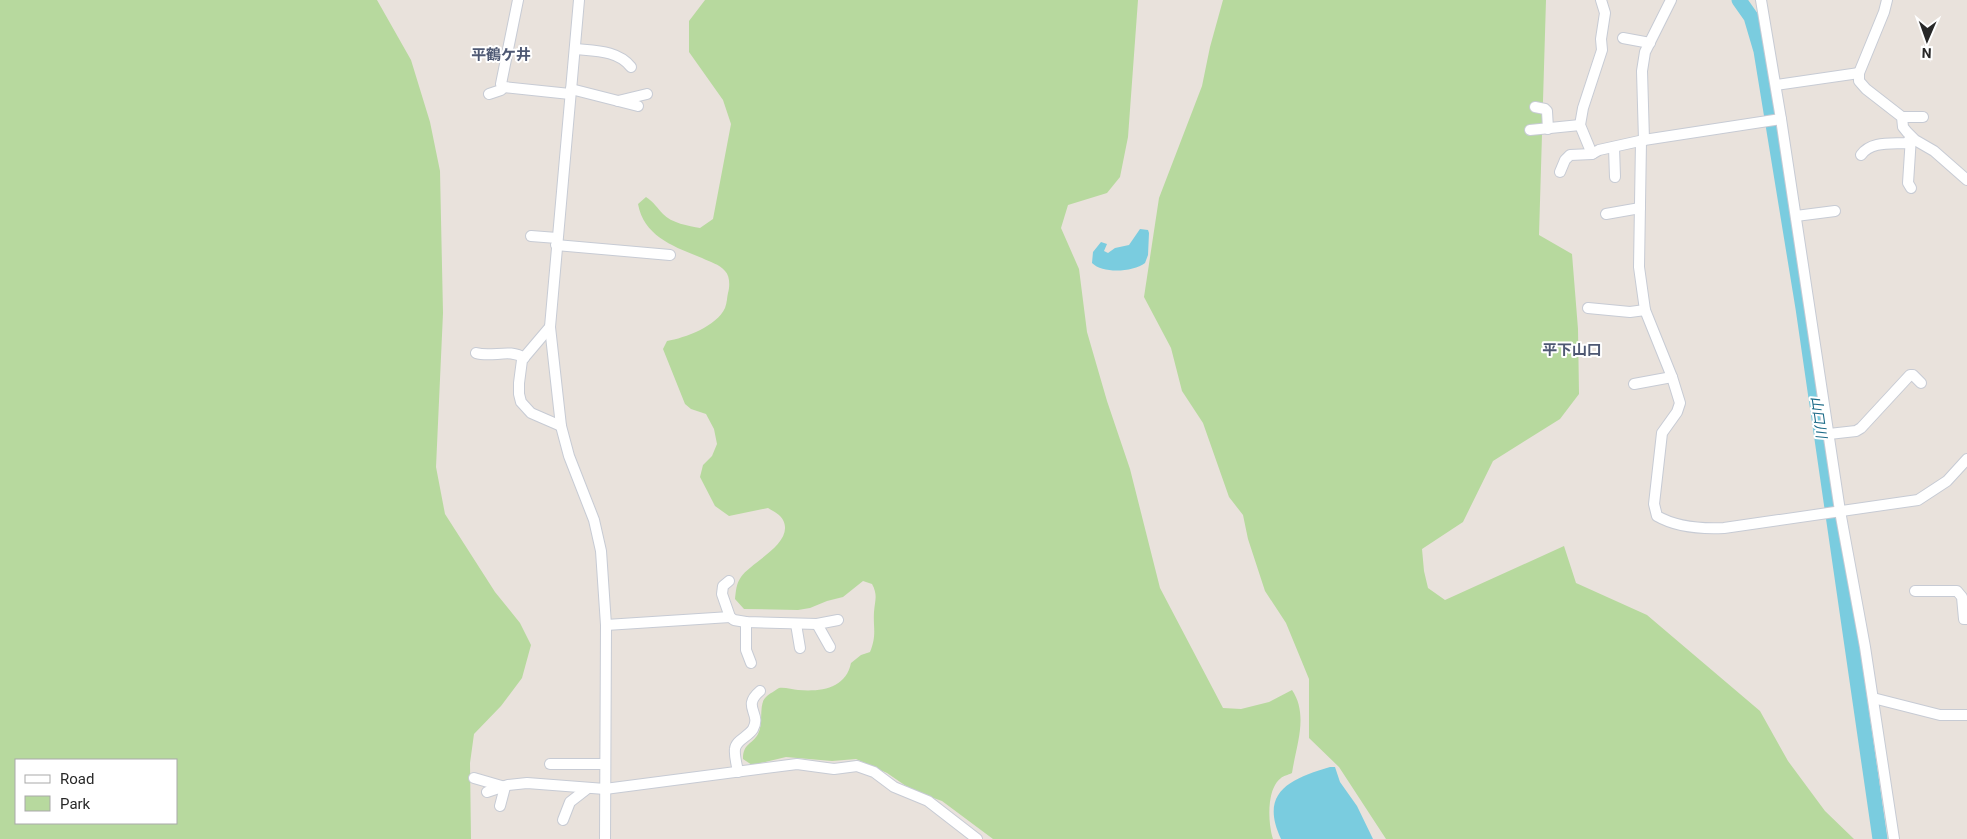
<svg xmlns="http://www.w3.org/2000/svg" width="1967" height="839" font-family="Roboto,'Noto Sans JP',sans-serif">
	<rect width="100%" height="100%" fill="#e9e2dc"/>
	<g fill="#b7d99e" fill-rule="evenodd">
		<path d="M0,0H377L411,60L430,122L440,171L443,313L436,467L445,514L495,592L520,623L531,645L522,678L501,706L474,734L470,763L471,839H0ZM16,760H176V823H16Z"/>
		<path d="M705,0H1138L1128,137L1120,177L1107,193L1068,205L1061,228L1079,269L1087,332L1107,401L1130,469L1160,588L1223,708L1241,709L1269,702L1292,690C1309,715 1296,746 1292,773C1288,775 1283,776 1281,778C1266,789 1268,824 1273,839H993L942,801L925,795L906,786L887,773L856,759L832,761L786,757L752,765L743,759C743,743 752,745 758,734C764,723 758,704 766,697C769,694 776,690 779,688C785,687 793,690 798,690C822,692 846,688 851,663L861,655L870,652C877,634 873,629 874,612C875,600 878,595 872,584L863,581L843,597L827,601L810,608L798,610L744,609L735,599C736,591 736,584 741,577C751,562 795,543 783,520C781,515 773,511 768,508L729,516L715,506L700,477L703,465L712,456L717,444L714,429L706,414L691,409L685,404L663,349L667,341C685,338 717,326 725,308C727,303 727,297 728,293C730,286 730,276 725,271C719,264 710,262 702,258C675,247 644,237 638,204L646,197C654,202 657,208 663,214C671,223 689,226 700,228L713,219L731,124L723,100L689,52V21Z"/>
		<polygon points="1223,0 1546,0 1539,235 1572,254 1578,329 1579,394 1560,419 1493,461 1463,522 1422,549 1424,571 1428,588 1445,600 1564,546 1576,583 1647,615 1760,711 1788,761 1825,811 1854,839 1386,839 1339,767 1309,738 1309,679 1286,623 1265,591 1248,539 1243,515 1229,497 1203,423 1182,391 1171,348 1144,297 1159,198 1202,86 1210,47"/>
	</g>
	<g fill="#7accdf">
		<path d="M1140,229L1148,230L1149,233L1148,255L1145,263C1133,272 1103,274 1092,263L1093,252L1101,242L1107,244L1104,251L1108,253L1115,248L1129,245Z"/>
		<path d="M1330,767H1335L1340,782L1357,806L1373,839H1281C1259,792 1290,779 1330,767Z"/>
	</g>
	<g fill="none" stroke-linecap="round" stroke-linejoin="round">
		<polyline stroke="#7accdf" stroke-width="15" points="1739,0 1751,17 1761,51 1803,308 1880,839"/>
		<g stroke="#c7cbd4" stroke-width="12">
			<g id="minor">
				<polyline points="518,0 501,84 504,87 570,94"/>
				<polyline points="579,0 550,327 561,426 569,456 594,520 601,551 606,625 605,839"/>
				<polyline points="1761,0 1781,119 1840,511 1865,647 1894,839"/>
				<polyline points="1887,0 1884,12 1859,73 1859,81 1866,89 1902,117 1903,127 1907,132 1915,140 1934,151 1967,180"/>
				<polyline points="1623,38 1650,43"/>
				<path d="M575,49C594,51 618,50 631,67"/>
				<polyline points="1776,85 1859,73"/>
				<polyline points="571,89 638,106"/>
				<polyline points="489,94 501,90 504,87"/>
				<polyline points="618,101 647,94"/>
				<polyline points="1535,107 1545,109 1547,111 1548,129"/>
				<polyline points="1902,117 1923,117"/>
				<polyline points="1530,130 1580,125"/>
				<polyline points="1644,140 1642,71 1645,52 1671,0"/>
				<path d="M1641,141L1639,267L1645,310L1672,377L1680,403L1677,412L1662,433L1654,504L1657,516C1676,527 1703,529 1724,528L1918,500L1947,481L1967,459"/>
				<polyline points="1614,147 1615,177"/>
				<polyline points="1592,154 1580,125 1583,108 1602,50 1601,39 1605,13 1601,0"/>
				<path d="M1861,155C1871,141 1891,144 1907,143L1911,137L1908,183L1911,188"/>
				<polyline points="1560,172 1565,160 1570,155 1592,154 1599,150 1644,140 1781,119"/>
				<polyline points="1606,214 1640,208"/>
				<polyline points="1796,216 1835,211"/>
				<polyline points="531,236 557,238"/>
				<polyline points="556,245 670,255"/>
				<polyline points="1588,308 1630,312 1645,310"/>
				<polyline points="550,327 522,360 519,383 519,394 521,402 531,413 561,426"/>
				<path d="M476,353C492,358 510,348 524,358"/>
				<polyline points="1634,384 1672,377"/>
				<polyline points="1829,434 1856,431 1861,428 1910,375 1913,375 1921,383"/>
				<polyline points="729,581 723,586 722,594 730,617 734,620 746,622 817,624 838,620"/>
				<polyline points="1915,591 1957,591 1962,597 1964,619 1967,619"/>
				<polyline points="746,622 746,650 751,663"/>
				<polyline points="796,624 800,648"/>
				<polyline points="817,624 830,647"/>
				<polyline points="606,625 730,617"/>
				<polyline points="1873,698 1940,715 1967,715"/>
				<polyline points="550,764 605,764"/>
				<path d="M738,772C737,765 734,756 735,749C736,740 748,737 753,729C762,713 741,707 760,691"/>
				<polyline points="474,778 505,787 500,806"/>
				<polyline points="487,792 508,785 527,783 605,789 797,764 834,769 857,766 874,772 894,787 928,801 977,839"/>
				<polyline points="563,820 570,802 588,788"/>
			</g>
		</g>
		<use href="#minor" stroke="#fff" stroke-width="10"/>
	</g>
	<g text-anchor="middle" stroke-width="4" stroke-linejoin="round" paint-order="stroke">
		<g font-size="14" font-style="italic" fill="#1d6b88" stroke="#fff">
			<text transform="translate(1819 417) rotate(82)" y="5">山口川</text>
		</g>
		<g font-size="15" font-weight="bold" fill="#4e5873" stroke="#fff">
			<text x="501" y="60">平鶴ケ井</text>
			<text x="1572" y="355">平下山口</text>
		</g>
	</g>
	<rect x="15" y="759" width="162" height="65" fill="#ffffff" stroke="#a9a9a9"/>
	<rect x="25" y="775" width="25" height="8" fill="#ffffff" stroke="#a9a9a9"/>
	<text x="60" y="784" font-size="15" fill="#282828">Road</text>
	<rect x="25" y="796" width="25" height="15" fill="#b7d99e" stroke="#a9a9a9"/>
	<text x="60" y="809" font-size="15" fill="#282828">Park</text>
	<g transform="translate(1927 40) rotate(182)" stroke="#ffffff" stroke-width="4" paint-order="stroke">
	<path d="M0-4L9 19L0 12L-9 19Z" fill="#282828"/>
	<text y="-8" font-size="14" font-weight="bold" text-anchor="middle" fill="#282828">N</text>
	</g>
</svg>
